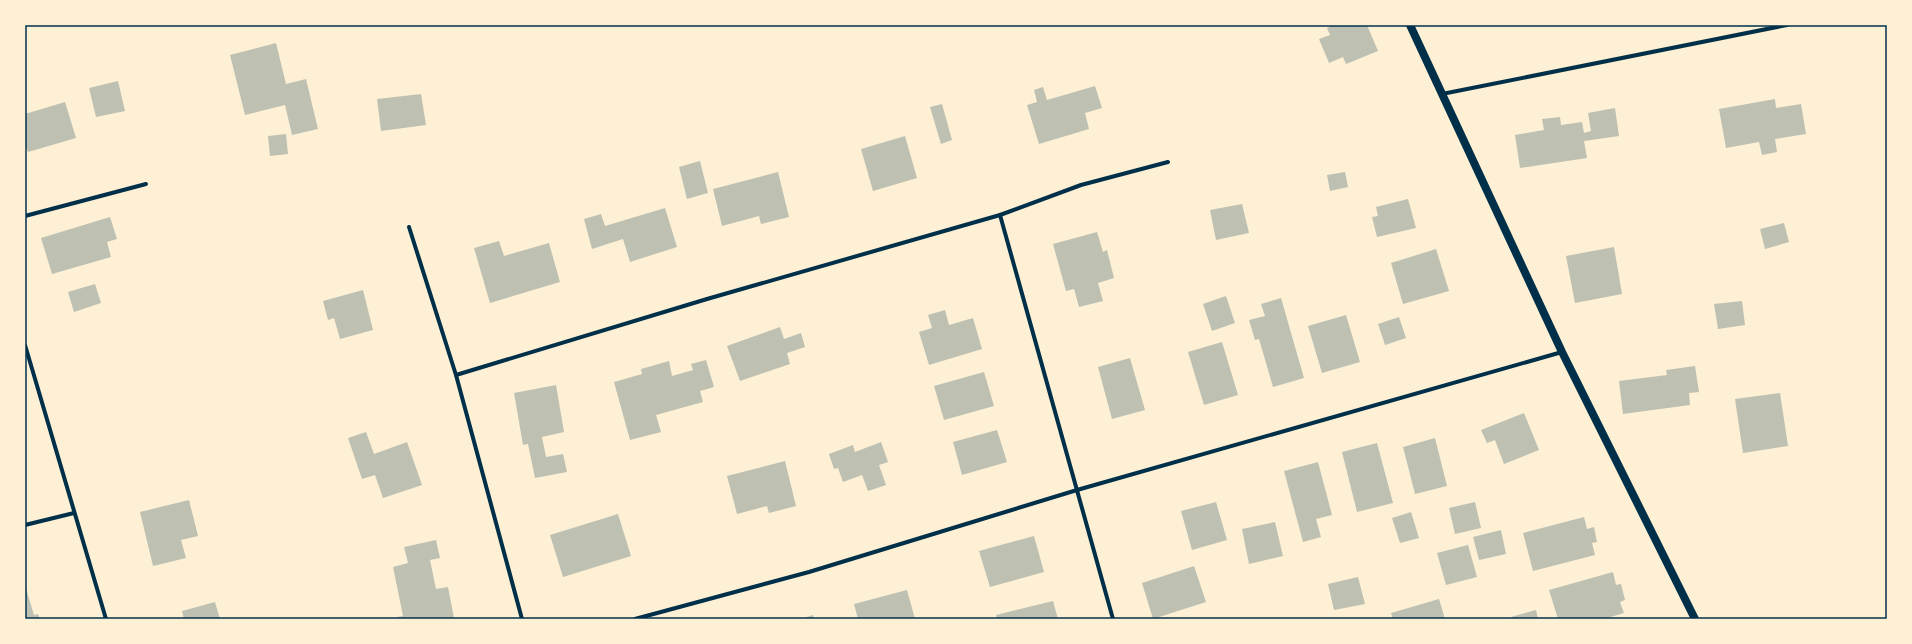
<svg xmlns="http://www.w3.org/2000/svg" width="1912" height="644" font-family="'Golos Text',sans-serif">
	<rect width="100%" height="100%" fill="#fdf0d5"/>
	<g fill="#bec0b2">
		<polygon points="1333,25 1367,25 1378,51 1346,64 1343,57 1329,63 1319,39 1330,35 1327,28"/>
		<polygon points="276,43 286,84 306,79 318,129 292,135 285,105 245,115 230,55"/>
		<polygon points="118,81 125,111 96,117 89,88"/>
		<polygon points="1095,86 1102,108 1085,113 1089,129 1039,144 1027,105 1037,102 1034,90 1043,87 1047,100"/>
		<polygon points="421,94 426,125 381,131 377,99"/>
		<polygon points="1775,99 1776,108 1801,104 1806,134 1775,139 1777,152 1762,155 1759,142 1726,148 1719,109"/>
		<polygon points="65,102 76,138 28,152 25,143 25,114"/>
		<polygon points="942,104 952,140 941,144 930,107"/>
		<polygon points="1615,108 1619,136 1584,141 1587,158 1520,168 1515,135 1544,130 1542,119 1560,117 1561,125 1582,122 1584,133 1591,131 1588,113"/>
		<polygon points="286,134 288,154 270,156 268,136"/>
		<polygon points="905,136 917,178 873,191 861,149"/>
		<polygon points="700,161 708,193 687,199 679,167"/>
		<polygon points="778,172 789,217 761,224 759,216 722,226 713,189"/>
		<polygon points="1345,172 1348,187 1330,191 1327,175"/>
		<polygon points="1408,199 1416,228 1377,237 1372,217 1378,216 1376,207"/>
		<polygon points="1242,204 1249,233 1216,240 1210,210"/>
		<polygon points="665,208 677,247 630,262 623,239 592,249 584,219 601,214 605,226"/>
		<polygon points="110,217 117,239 107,242 111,257 52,274 41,238"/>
		<polygon points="1784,223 1789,242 1765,249 1760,229"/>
		<polygon points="1097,232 1103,252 1107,250 1114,278 1098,283 1103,301 1079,307 1074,289 1066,291 1053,244"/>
		<polygon points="499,241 504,256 549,243 560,282 490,303 474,248"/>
		<polygon points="1614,247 1622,294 1575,303 1566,256"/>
		<polygon points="1436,249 1449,291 1403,304 1391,263"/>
		<polygon points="95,284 101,303 74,312 68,292"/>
		<polygon points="363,290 373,330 340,339 334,318 328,320 323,301"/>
		<polygon points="1226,296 1235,323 1212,331 1203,304"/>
		<polygon points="1281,298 1304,378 1273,387 1259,339 1255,340 1249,320 1265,316 1261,304"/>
		<polygon points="1742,301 1745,325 1718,329 1714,304"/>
		<polygon points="945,310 949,325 973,318 982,349 929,365 919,332 932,328 928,315"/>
		<polygon points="1346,315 1360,362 1322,373 1308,326"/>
		<polygon points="1399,317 1406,338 1385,345 1378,324"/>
		<polygon points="780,327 784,339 801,333 805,347 787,353 790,364 740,381 727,346"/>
		<polygon points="1222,342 1238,395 1204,405 1188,352"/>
		<polygon points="1130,358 1145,410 1112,419 1098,367"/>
		<polygon points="706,360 714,387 700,391 703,402 656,415 661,432 630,440 614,382 642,374 641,369 669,361 672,376 693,370 691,364"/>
		<polygon points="1695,366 1699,392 1689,393 1690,405 1623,414 1619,381 1667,375 1666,370"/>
		<polygon points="984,372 994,406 944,420 934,386"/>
		<polygon points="556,385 564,432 542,437 546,457 563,454 567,472 535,478 528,444 523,445 514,393"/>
		<polygon points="1780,393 1788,446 1743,453 1735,399"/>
		<polygon points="1524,413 1539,450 1504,464 1495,440 1487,443 1481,430"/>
		<polygon points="997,430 1007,462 962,475 953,442"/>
		<polygon points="366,432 374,454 407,442 422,485 383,498 375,475 362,479 348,438"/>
		<polygon points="1435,438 1447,486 1415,494 1403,447"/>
		<polygon points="881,442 888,462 879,465 886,485 868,491 862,475 843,482 838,468 834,469 829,454 853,445 855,452"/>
		<polygon points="1377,443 1393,503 1357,512 1342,452"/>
		<polygon points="785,461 796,506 769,513 767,506 737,514 727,476"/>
		<polygon points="1318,462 1332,515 1316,519 1321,537 1303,542 1284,471"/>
		<polygon points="189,500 198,536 181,540 186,558 153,566 140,512"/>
		<polygon points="1216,502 1227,540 1192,550 1181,511"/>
		<polygon points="1475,502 1481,528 1455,534 1449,508"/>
		<polygon points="1411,512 1419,538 1400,543 1392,518"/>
		<polygon points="618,514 631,556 563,577 550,535"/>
		<polygon points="1584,517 1587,529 1594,527 1597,542 1592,543 1595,555 1533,571 1523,533"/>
		<polygon points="1275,522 1283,556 1249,564 1242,529"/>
		<polygon points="1501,530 1506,554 1479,560 1473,537"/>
		<polygon points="1034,536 1044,572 990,587 979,551"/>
		<polygon points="436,540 440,558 430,560 436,589 448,587 454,618 397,619 397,617 403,616 393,567 408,563 404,547"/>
		<polygon points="1468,545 1477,577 1446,585 1437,553"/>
		<polygon points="1194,566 1206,602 1153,619 1142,583"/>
		<polygon points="1613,572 1616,585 1621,584 1625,600 1620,602 1624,613 1604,619 1558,619 1549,590"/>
		<polygon points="1358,577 1365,604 1334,610 1328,584"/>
		<polygon points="25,585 34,615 38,614 40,619 25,619"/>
		<polygon points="907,590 915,619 858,619 854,604"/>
		<polygon points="1439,599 1445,619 1393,619 1391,613"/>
		<polygon points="1053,601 1058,619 997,619 996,615"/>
		<polygon points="215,602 220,619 184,619 182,611"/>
		<polygon points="1536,610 1538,619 1512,619 1511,617"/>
		<polygon points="813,615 814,619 801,619"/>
	</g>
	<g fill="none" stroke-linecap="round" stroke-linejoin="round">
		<g stroke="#003049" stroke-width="4">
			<polyline points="1442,94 1787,25"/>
			<polyline points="1000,215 1113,619"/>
			<polyline points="25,216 146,184"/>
			<polyline points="409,227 456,375 522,619"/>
			<polyline points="25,345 106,619"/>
			<polyline points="456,375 707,299 1000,215 1081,185 1168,162"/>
			<polyline points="25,525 74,513"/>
			<polyline points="635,619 809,572 1077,490 1562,352"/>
		</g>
		<polyline stroke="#003049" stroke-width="8" points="1410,25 1562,352 1695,619"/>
	</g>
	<rect width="1912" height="644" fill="none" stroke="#fdf0d5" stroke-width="52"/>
	<rect x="26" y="26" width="1860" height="592" fill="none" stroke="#003049" stroke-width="1.5"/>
</svg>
